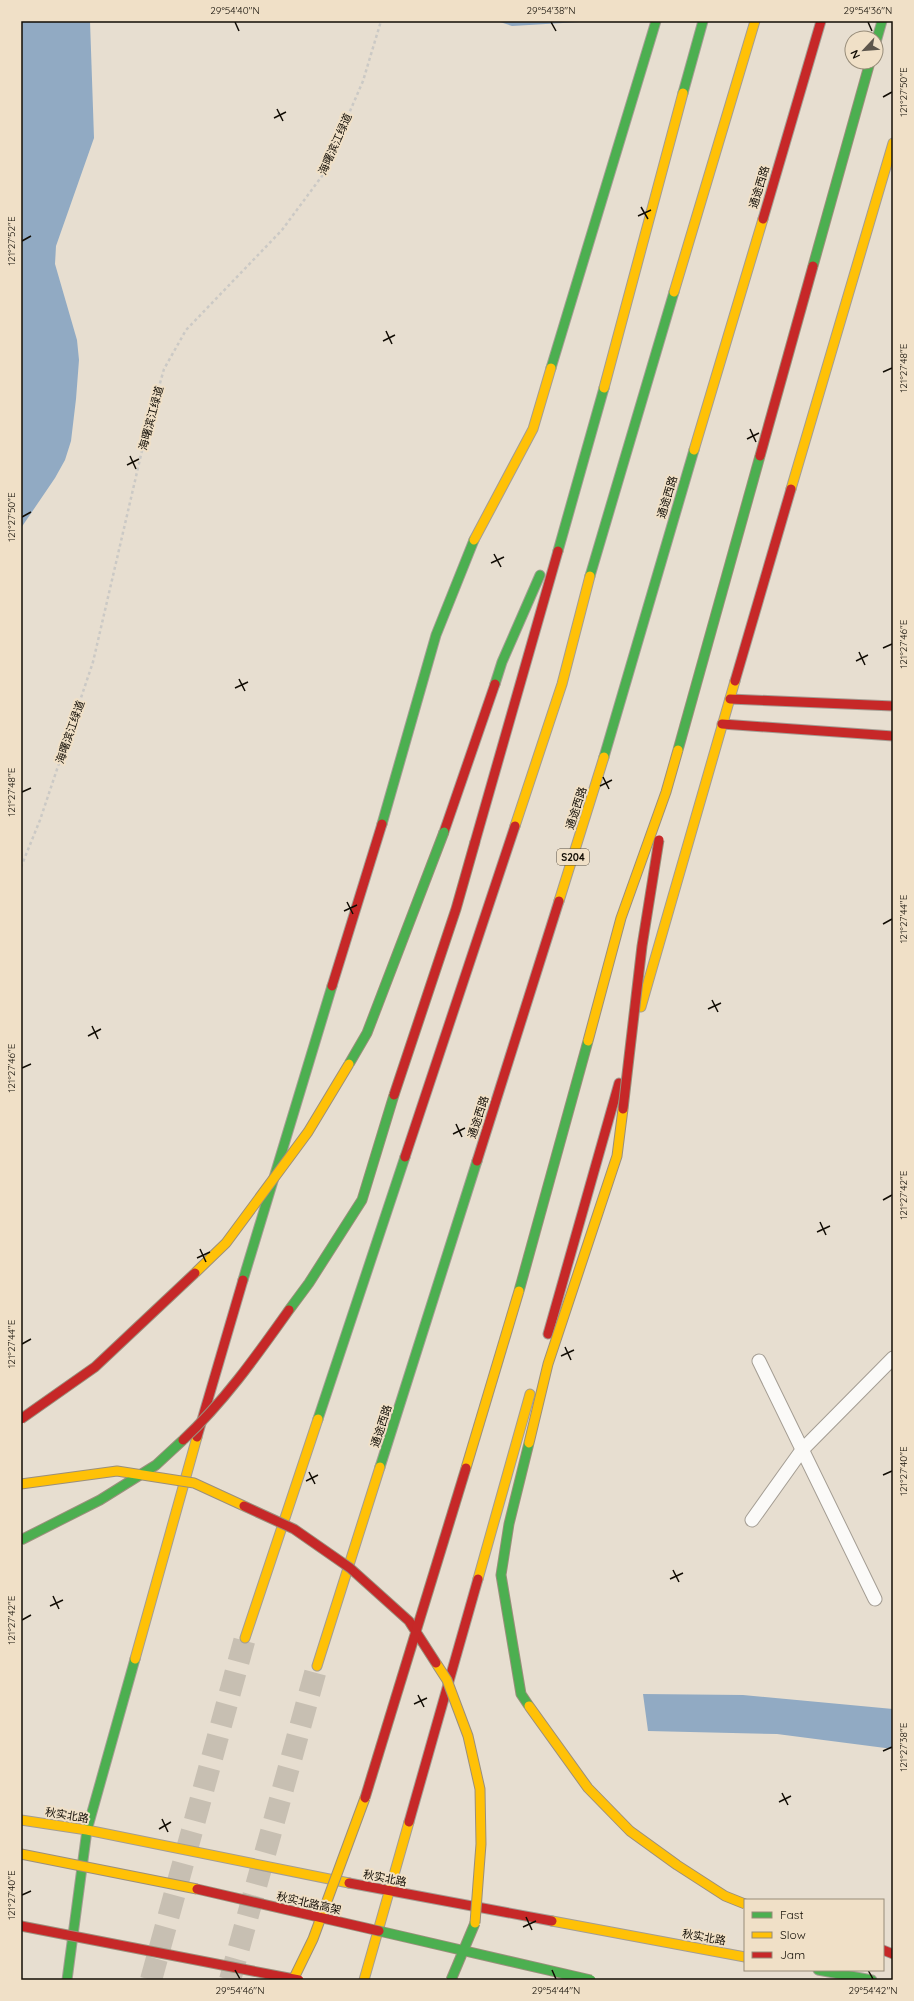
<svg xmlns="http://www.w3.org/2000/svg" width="914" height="2001" font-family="Quicksand,'Noto Sans SC',sans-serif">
	<rect width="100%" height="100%" fill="#e7ded0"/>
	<g fill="#91aac3">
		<polygon points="21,21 90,21 94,138 56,246 55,264 77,340 79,360 76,399 71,441 65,460 55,478 21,528"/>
		<polygon points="497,21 597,21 512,26"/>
		<polygon points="643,1694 743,1695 893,1709 893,1749 777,1734 648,1731"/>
	</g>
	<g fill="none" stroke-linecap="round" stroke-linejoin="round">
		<g stroke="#c7bfb2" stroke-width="22" stroke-dasharray="22 11" stroke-linecap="butt">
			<polyline points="151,1980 245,1638"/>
			<polyline points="230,1980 317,1666"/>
		</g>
		<g stroke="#a49d93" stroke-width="15">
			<g id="lane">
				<polyline points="759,1361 875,1599"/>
				<polyline points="752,1520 802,1450 893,1358"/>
			</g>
		</g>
		<g stroke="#a49d93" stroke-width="11">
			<g id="fast">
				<polyline points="876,42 882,21"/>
				<polyline points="683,93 703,21"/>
				<polyline points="551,368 656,21"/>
				<polyline points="558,551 604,388"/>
				<polyline points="590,576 674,292"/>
				<polyline points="495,684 502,662 540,575"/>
				<polyline points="604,757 694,450"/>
				<polyline points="382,824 436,635 474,540"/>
				<polyline points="243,1280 332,986"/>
				<polyline points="318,1419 405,1157"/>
				<polyline points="380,1467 477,1161"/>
				<polyline points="818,1970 872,1980"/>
				<polyline points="67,1980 87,1830 135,1659"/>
			</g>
		</g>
		<g stroke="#a49d93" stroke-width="11">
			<g id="slow">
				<polyline points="674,292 755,21"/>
				<polyline points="604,388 683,93"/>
				<polyline points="694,450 763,219"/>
				<polyline points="791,489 893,143"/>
				<polyline points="474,540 533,429 551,368"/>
				<polyline points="515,826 562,684 590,576"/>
				<polyline points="559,901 604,757"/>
				<polyline points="641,1007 735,681"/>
				<polyline points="478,1579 530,1394"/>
				<polyline points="245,1638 318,1419"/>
				<polyline points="135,1659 197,1437"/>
				<polyline points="317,1666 380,1467"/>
				<polyline points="21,1820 87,1830 349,1883"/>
				<polyline points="552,1921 745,1957"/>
				<polyline points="364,1980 409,1822"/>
			</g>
		</g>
		<g stroke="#a49d93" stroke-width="11">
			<g id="jam">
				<polyline points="763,219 821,21"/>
				<polyline points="735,681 791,489"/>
				<polyline points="730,699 893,706"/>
				<polyline points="722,724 893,736"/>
				<polyline points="444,832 495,684"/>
				<polyline points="475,842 558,551"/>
				<polyline points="332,986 382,824"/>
				<polyline points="405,1157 515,826"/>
				<polyline points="477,1161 559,901"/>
				<polyline points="548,1334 619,1083"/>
				<polyline points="197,1437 243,1280"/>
				<polyline points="409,1822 478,1579"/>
				<polyline points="349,1883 552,1921"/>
				<polyline points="883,1950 893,1954"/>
			</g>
		</g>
		<polyline stroke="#cbc9c5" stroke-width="2.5" stroke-dasharray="3 3" stroke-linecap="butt" points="21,867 40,820 93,662 147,429 164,369 186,330 282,230 322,176 363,81 381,21"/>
		<use href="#lane" stroke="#fbfaf8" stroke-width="13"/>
		<use href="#fast" stroke="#4caf50" stroke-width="9"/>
		<use href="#slow" stroke="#ffc107" stroke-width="9"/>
		<use href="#jam" stroke="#c62828" stroke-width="9"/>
		<g stroke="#9b8f7c" stroke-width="11" stroke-linecap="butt">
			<g id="fast-bridge">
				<polyline points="813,266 870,62"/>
				<polyline points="678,750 760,456"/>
				<polyline points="349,1064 367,1033 444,832"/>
				<polyline points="519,1291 588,1041"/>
				<polyline points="289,1310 309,1283 362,1200 394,1095"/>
				<polyline points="529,1443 509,1524 501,1575 521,1694 529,1706"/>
				<polyline points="21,1540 100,1500 156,1465 183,1440"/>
				<polyline points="379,1931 591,1980"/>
				<polyline points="451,1980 475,1923"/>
			</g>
		</g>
		<g stroke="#9b8f7c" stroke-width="11" stroke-linecap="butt">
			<g id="slow-bridge">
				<polyline points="588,1041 621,918 666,792 678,750"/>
				<polyline points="195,1273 226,1243 308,1132 349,1064"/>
				<polyline points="529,1443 548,1364 617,1156 623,1109"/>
				<polyline points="466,1468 519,1291"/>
				<polyline points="21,1484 117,1471 194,1483 244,1506"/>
				<polyline points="436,1663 447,1680 468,1736 480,1789 481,1844 475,1923"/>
				<polyline points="529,1706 588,1788 630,1831 677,1865 725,1896 745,1904"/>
				<polyline points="21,1854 197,1889"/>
				<polyline points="293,1980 313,1939 365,1798"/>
			</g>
		</g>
		<g stroke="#9b8f7c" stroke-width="11" stroke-linecap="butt">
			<g id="jam-bridge">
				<polyline points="760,456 813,266"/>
				<polyline points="394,1095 456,909 475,842"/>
				<polyline points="623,1109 642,946 659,840"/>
				<polyline points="21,1419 95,1367 195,1273"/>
				<path d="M183,1440C224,1402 257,1355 289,1310"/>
				<polyline points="244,1506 294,1529 350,1568 409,1621 436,1663"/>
				<polyline points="365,1798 466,1468"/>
				<polyline points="197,1889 379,1931"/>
				<polyline points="21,1926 299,1980"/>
			</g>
		</g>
		<use href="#fast-bridge" stroke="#4caf50" stroke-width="9"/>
		<use href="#slow-bridge" stroke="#ffc107" stroke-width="9"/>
		<use href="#jam-bridge" stroke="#c62828" stroke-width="9"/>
	</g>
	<path fill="none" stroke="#120d05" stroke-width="1.5" d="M235,22L239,31M551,22L556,31M868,22L872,31M883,97L892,92M277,109L283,121M274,118L286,112M641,207L648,219M638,216L651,210M22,241L31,236M386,331L392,344M383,341L395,335M883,372L892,368M750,429L756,442M747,439L759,433M130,456L136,469M127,465L139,459M22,517L31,512M494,554L501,567M491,563L504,557M883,648L892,644M859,652L865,665M856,661L868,655M239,679L245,691M235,688L248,682M603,777L609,789M600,786L612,780M22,792L31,788M347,902L353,914M344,911L357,905M883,924L892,919M712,1000L718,1012M708,1009L721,1003M92,1026L98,1039M88,1036L101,1029M22,1068L31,1064M456,1124L462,1137M453,1134L465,1128M883,1200L892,1195M820,1222L826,1235M817,1232L830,1226M200,1249L206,1262M197,1258L210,1252M22,1344L31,1339M565,1347L571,1360M561,1356L574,1350M309,1472L315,1484M883,1475L892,1471M306,1481L318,1475M673,1570L679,1582M670,1579L683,1573M53,1596L59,1609M50,1606L63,1600M22,1620L31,1615M418,1695L424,1707M414,1704L427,1698M883,1751L892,1747M782,1793L788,1805M779,1802L791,1796M162,1819L168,1832M159,1829L171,1822M22,1895L31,1891M526,1917L532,1930M523,1927L536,1921M235,1970L240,1979M552,1970L556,1979M868,1970L873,1979"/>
	<g text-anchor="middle" stroke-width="4" stroke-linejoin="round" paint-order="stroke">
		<rect fill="#f0e0c7" stroke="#554c3f" stroke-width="1" x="557" y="849" width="32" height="16" rx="3"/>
		<g font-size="10" font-weight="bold" fill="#120d05">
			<text x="573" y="861">S204</text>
		</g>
		<g font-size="11" fill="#120d05" stroke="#f0e0c7">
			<text transform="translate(335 144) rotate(-66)" y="4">海曙滨江绿道</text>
			<text transform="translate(759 187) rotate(-73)" y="4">通途西路</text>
			<text transform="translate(151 418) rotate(-75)" y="4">海曙滨江绿道</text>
			<text transform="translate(667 497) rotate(-73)" y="4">通途西路</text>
			<text transform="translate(70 732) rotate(-71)" y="4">海曙滨江绿道</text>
			<text transform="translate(576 808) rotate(-72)" y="4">通途西路</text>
			<text transform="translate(478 1117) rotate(-72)" y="4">通途西路</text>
			<text transform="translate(381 1426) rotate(-72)" y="4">通途西路</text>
			<text transform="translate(67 1815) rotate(9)" y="4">秋实北路</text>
			<text transform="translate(385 1878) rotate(11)" y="4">秋实北路</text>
			<text transform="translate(309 1903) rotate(13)" y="4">秋实北路高架</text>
			<text transform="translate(704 1937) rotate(10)" y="4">秋实北路</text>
		</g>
	</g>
	<rect width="914" height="2001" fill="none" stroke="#f0e0c7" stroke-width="44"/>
	<rect x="744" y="1899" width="140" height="72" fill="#f0e0c7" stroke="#978c79"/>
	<rect x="752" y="1912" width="20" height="6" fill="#4caf50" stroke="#978c79"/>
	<text x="780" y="1919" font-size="12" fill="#120d05">Fast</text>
	<rect x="752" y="1932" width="20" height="6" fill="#ffc107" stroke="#978c79"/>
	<text x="780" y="1939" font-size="12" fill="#120d05">Slow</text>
	<rect x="752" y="1952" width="20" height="6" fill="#c62828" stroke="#978c79"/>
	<text x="780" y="1959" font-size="12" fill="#120d05">Jam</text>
	<g transform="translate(864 50) rotate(244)"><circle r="19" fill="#f0e0c7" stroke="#978c79"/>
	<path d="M0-3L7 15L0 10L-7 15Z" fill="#5d564c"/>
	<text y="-6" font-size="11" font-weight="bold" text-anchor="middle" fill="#120d05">N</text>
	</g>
	<rect x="22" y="22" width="870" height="1957" fill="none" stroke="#120d05" stroke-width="1.5"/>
	<g font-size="10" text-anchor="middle" fill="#120d05">
		<text x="235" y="14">29°54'40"N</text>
		<text x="551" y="14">29°54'38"N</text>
		<text x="868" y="14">29°54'36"N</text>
		<text transform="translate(903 92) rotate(-90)" y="4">121°27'50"E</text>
		<text transform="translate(11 241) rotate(-90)" y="4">121°27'52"E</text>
		<text transform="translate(903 368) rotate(-90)" y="4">121°27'48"E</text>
		<text transform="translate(11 517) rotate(-90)" y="4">121°27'50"E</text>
		<text transform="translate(903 644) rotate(-90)" y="4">121°27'46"E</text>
		<text transform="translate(11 792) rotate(-90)" y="4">121°27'48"E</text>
		<text transform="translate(903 919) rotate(-90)" y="4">121°27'44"E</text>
		<text transform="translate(11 1068) rotate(-90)" y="4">121°27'46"E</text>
		<text transform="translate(903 1195) rotate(-90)" y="4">121°27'42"E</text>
		<text transform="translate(11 1344) rotate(-90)" y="4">121°27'44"E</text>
		<text transform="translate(903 1471) rotate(-90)" y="4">121°27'40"E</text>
		<text transform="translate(11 1620) rotate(-90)" y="4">121°27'42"E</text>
		<text transform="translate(903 1747) rotate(-90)" y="4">121°27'38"E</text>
		<text transform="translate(11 1895) rotate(-90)" y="4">121°27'40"E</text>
		<text x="240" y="1994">29°54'46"N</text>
		<text x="556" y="1994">29°54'44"N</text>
		<text x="873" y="1994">29°54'42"N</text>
	</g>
</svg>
